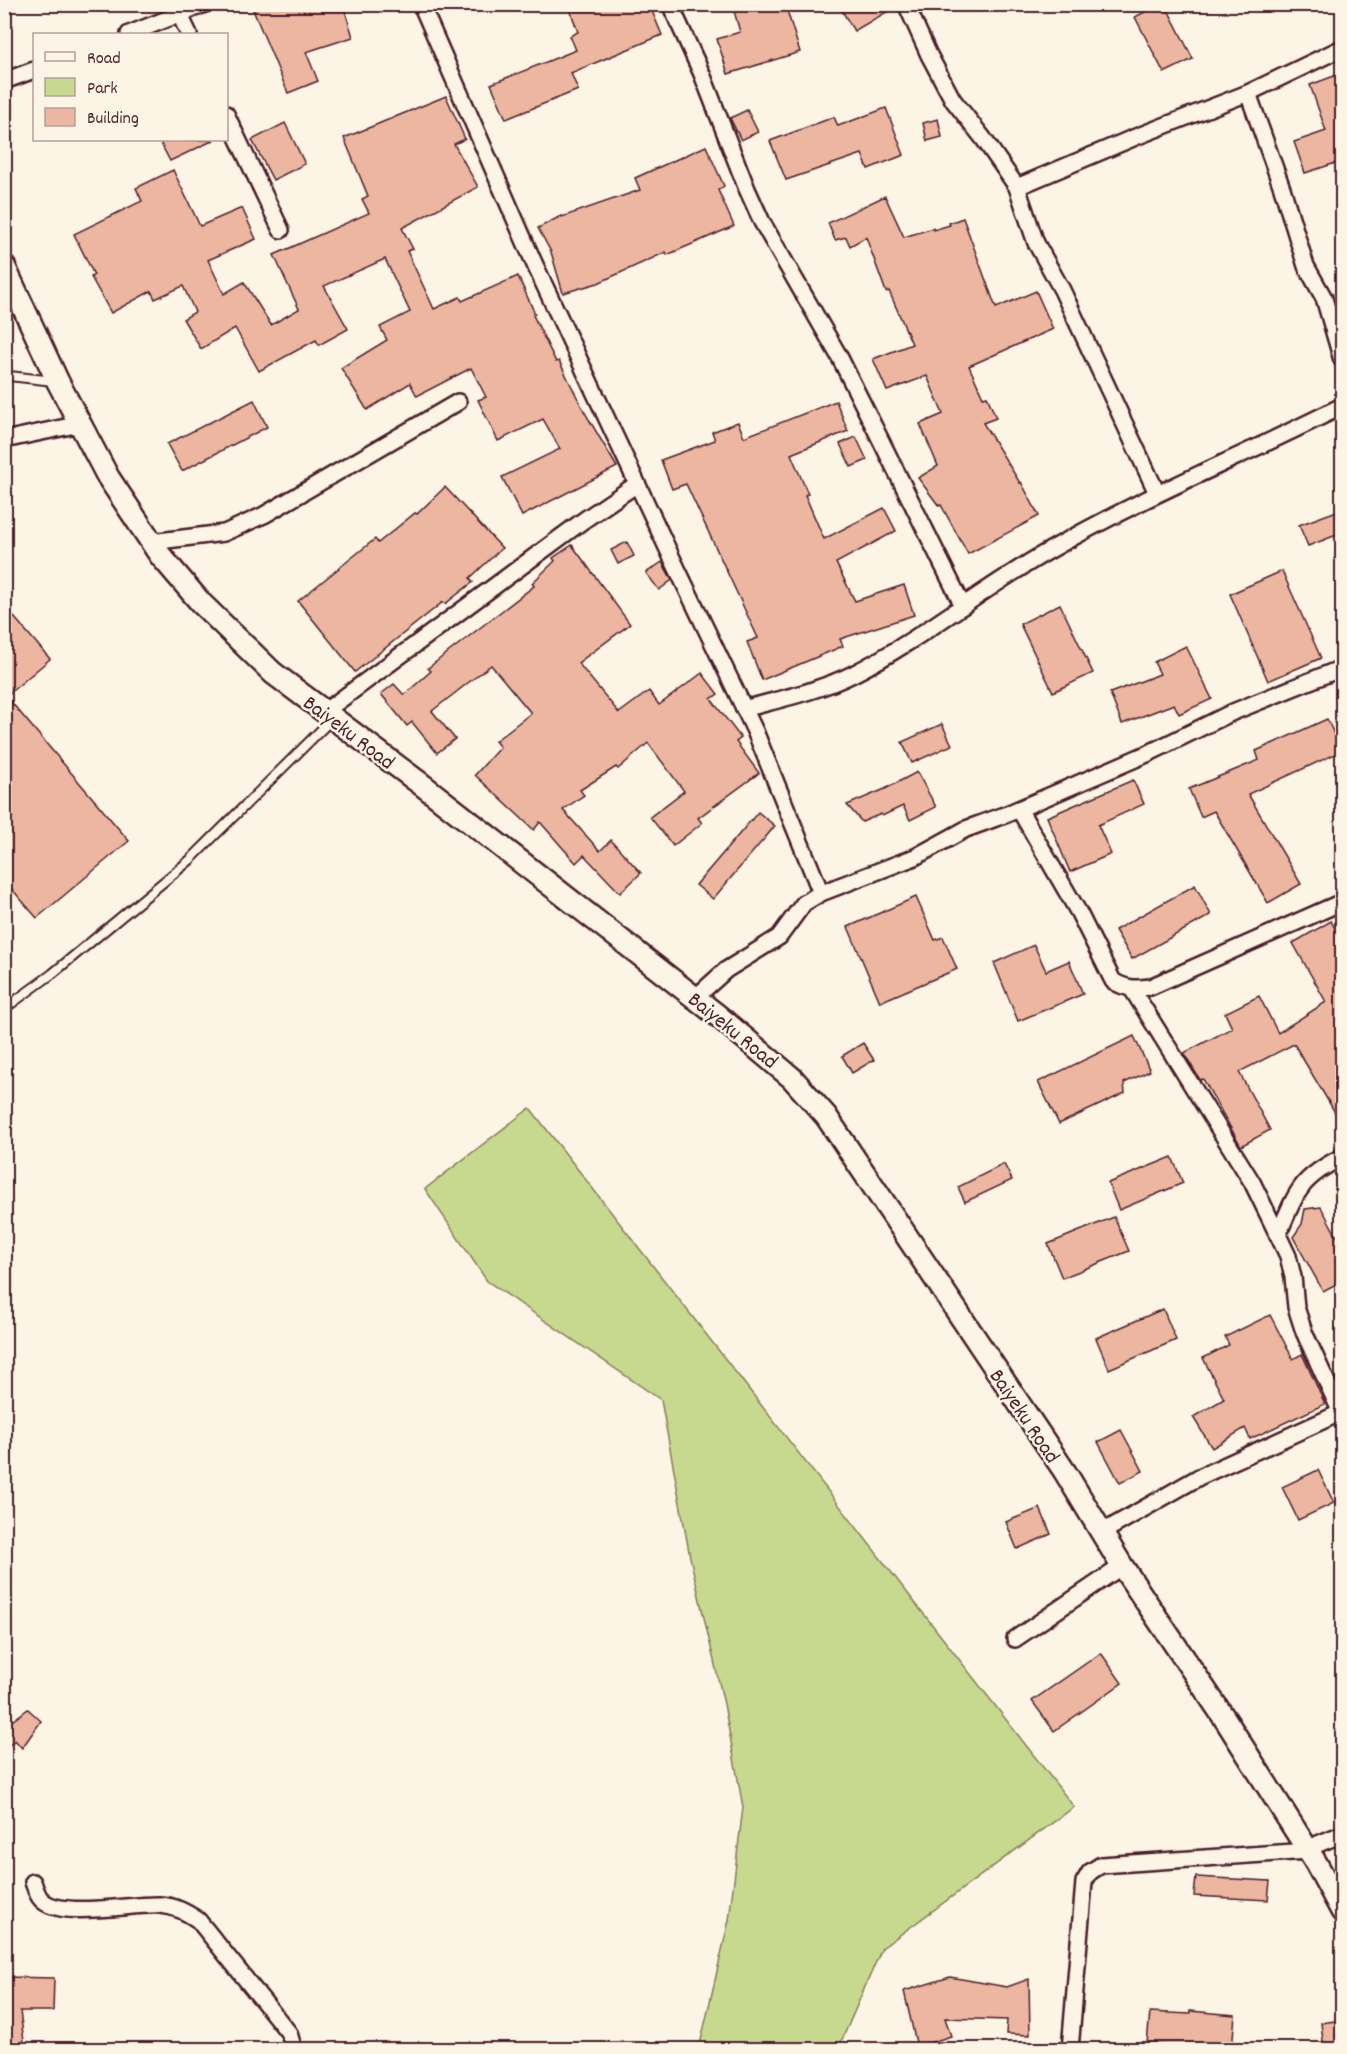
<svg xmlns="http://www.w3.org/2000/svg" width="1347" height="2054" font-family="Dekko,sans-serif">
	<rect width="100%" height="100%" fill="#fcf5e5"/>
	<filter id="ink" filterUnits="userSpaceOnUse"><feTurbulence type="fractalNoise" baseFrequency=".0167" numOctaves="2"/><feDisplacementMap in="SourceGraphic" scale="12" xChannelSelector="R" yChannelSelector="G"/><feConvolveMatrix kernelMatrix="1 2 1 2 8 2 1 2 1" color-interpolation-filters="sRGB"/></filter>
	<g filter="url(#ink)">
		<polygon fill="#c7d98e" stroke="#887c5c" stroke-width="1.5" points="530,1108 1074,1807 882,1948 838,2049 699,2049 729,1920 743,1807 724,1704 690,1557 661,1400 487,1281 425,1189"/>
		<g fill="#ecb6a0" stroke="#4a1f2b" stroke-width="1.5">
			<polygon points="266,4 343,4 353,37 306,52 318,81 288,93 253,10"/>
			<polygon points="568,4 649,4 662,35 571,73 578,90 506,119 491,84 576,50 570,36 578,32"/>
			<polygon points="732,4 785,4 800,52 728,74 717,39 740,32"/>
			<polygon points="838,4 896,4 897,6 854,31"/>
			<polygon points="1160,4 1165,4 1193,59 1164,73 1135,17"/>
			<polygon points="1342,73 1342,161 1305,173 1294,142 1326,131 1310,85"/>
			<polygon points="446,96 465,139 454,144 478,187 402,228 413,249 407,251 434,309 460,297 462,301 518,276 535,314 533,315 556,362 559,361 584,411 617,467 522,516 502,477 560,449 543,419 498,441 478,400 486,397 471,368 417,396 410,383 367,410 341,368 387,340 380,327 410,312 385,259 324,286 348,329 319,345 316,340 259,371 235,328 201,349 183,319 195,312 183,286 155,299 151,291 111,313 91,277 94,275 74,234 142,201 136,188 173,170 200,226 242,208 256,239 208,260 224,294 244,282 271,325 299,309 274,255 369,213 362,199 368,196 344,138"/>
			<polygon points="886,108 904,155 868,169 862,154 786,180 770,141 834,117 838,126"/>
			<polygon points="747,110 758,132 741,140 730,118"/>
			<polygon points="938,119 942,137 927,141 923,123"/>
			<polygon points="285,123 305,164 273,180 252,140"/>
			<polygon points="159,140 214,140 170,161"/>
			<polygon points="706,146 724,186 718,190 734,226 667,255 666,252 598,283 563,293 551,252 538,228 561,216 562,217 640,190 635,178"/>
			<polygon points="885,196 904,237 933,228 933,230 950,225 949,223 963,218 996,308 1036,291 1053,329 969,366 983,397 987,396 996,418 983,423 1020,483 1021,482 1039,516 968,554 941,505 939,506 918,478 938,466 920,424 943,414 927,376 887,391 873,359 912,344 889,291 886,292 866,237 850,246 846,237 835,240 828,223"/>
			<polygon points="254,400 267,427 182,471 167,444"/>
			<polygon points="836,401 848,431 791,454 808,494 805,495 824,539 884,508 896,531 836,563 855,601 904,585 914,615 840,639 843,646 762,680 747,642 758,638 686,484 672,489 661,460 715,440 712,432 738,422 744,437"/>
			<polygon points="856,437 867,460 851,467 840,444"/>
			<polygon points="445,487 502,548 470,578 473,582 445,604 443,602 355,672 298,601 375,539 378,543 415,513 417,514"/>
			<polygon points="1342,509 1342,533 1308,546 1299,525"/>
			<polygon points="627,542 634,556 618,564 611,550"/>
			<polygon points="572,545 630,624 578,663 619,713 649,691 659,705 702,673 718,694 711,699 741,738 736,742 759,773 698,818 702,823 673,846 650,817 684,791 648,743 618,769 616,767 580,790 584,795 563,810 600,851 611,840 641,873 620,893 584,855 576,863 540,822 534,830 475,775 500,747 495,741 531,713 491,665 432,711 455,739 437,753 412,722 407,726 381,694 394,684 404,695 431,671 428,668 534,586 532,583 555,561 553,558"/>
			<polygon points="662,562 672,580 659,590 646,573"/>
			<polygon points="1282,571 1321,658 1268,681 1230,594"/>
			<polygon points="1060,604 1093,673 1053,692 1020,624"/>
			<polygon points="14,617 50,659 6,696 129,841 37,918 4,880 4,625"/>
			<polygon points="1186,646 1212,699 1179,714 1174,704 1122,724 1110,693 1160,674 1154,662"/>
			<polygon points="1327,719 1342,751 1248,794 1301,884 1268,903 1214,811 1201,817 1189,789 1259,760 1256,751"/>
			<polygon points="942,724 952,745 912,763 902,742"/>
			<polygon points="917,772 936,807 910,820 903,806 882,816 881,814 862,822 847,805 885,789"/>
			<polygon points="1133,780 1144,804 1098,825 1111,854 1070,872 1047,817"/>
			<polygon points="758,812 775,826 713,899 696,885"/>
			<polygon points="1195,885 1211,915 1132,959 1115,930"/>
			<polygon points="916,897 935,940 943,937 957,969 880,1002 848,927"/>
			<polygon points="1331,921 1342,942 1342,1124 1294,1044 1239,1072 1270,1130 1241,1146 1203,1079 1200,1080 1184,1053 1232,1028 1225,1013 1259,996 1278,1033 1326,1002 1293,943"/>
			<polygon points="1034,945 1046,971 1069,961 1083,994 1018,1021 994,963"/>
			<polygon points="1134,1036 1150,1071 1124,1083 1125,1093 1059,1124 1038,1082"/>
			<polygon points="863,1043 874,1060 852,1073 842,1056"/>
			<polygon points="1172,1157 1183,1183 1119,1210 1108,1183"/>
			<polygon points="1004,1164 1012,1180 965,1202 958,1187"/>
			<polygon points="1321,1207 1342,1246 1342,1281 1323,1291 1293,1237 1302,1224 1305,1209"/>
			<polygon points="1114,1217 1129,1251 1062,1278 1048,1244"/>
			<polygon points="1163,1309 1176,1340 1109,1369 1096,1338"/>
			<polygon points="1270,1315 1293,1359 1302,1354 1325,1404 1250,1439 1245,1428 1212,1448 1193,1417 1224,1399 1203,1358 1229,1345 1225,1337"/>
			<polygon points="1121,1430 1143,1471 1120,1483 1098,1442"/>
			<polygon points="1318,1470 1334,1503 1298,1520 1282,1487"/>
			<polygon points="1040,1508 1051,1534 1017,1549 1006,1522"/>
			<polygon points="1101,1653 1122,1683 1054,1731 1032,1701"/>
			<polygon points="28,1709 41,1721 22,1748 15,1740 4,1750 4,1727"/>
			<polygon points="1196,1877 1270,1881 1268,1900 1194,1896"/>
			<polygon points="4,1977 54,1978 53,2011 20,2011 25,2049 4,2049"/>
			<polygon points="950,1977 1007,1987 1029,1979 1030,2035 1006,2034 1007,2020 945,2018 951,2036 917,2047 904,1991"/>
			<polygon points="1190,2011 1235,2015 1232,2049 1187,2049 1147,2043 1150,2012 1190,2014"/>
			<polygon points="1342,2020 1342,2049 1324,2049 1321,2023"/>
		</g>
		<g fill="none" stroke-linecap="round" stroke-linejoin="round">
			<g stroke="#4a1f2b" stroke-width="12">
				<g id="service">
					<polyline points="4,307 20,300"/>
					<polyline points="4,374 9,376 54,381"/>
					<polyline points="4,1009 52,974 190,860 332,719"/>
				</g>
			</g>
			<g stroke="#4a1f2b" stroke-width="20">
				<g id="minor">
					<polyline points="421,4 535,265 671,556 755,731 821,893"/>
					<polyline points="670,4 702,74 747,189 762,222 839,356 963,606"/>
					<polyline points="906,4 929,55 953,100 983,138 1017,187 1036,243 1062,290 1157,493"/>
					<polyline points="180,15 189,34"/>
					<polyline points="129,34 205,4"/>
					<polyline points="4,81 34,70"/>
					<polyline points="1248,93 1282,188 1306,266 1324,298 1342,360"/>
					<polyline points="226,114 281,230"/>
					<polyline points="1017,187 1133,138 1248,93 1342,48"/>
					<polyline points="4,440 80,424"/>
					<polyline points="151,542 224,533 264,515 458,402"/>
					<path d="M744,709C780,699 819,691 853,674C920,640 979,591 1045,553C1141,497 1244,456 1342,406"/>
					<polyline points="324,712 584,520 637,484"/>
					<path d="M1019,809L1079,913L1113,981C1126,989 1135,989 1150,987L1342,902"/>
					<polyline points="1132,989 1252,1182 1278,1235 1288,1256 1293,1277 1296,1307 1304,1332 1341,1413"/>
					<polyline points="696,997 726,970 779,937 804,903 821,893 915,857 966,829 1007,814 1149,753 1233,712 1342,668"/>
					<path d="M1278,1235C1297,1191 1299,1179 1342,1157"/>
					<polyline points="1101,1533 1199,1477 1342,1412"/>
					<polyline points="1015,1639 1122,1566"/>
					<path d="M33,1882C35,1887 37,1895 41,1899C59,1920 134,1903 160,1905C175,1906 186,1912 198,1920L289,2033L294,2050"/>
					<polyline points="1070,2050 1084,1882 1090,1872 1101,1865 1309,1851 1318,1844 1342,1834"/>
				</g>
			</g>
			<g stroke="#4a1f2b" stroke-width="26">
				<polyline id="secondary" points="4,266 58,382 108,477 160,555 201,603 273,673 425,787 717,1015 792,1078 826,1116 1065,1472 1122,1566 1227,1722 1316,1863 1342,1911"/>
			</g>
			<use href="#service" stroke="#fcf5e5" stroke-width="8"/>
			<use href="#minor" stroke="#fcf5e5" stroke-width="15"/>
			<use href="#secondary" stroke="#fcf5e5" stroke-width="21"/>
		</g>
	</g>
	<g text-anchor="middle" stroke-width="5" stroke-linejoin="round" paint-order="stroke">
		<g font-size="22" fill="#4a1f2b" stroke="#fcf5e5">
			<text transform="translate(350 731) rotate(37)" y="8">Baiyeku Road</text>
			<text transform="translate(734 1029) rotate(39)" y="8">Baiyeku Road</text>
			<text transform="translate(1026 1415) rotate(56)" y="8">Baiyeku Road</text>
		</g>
	</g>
	<rect width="1347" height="2054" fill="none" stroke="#fcf5e5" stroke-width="24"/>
	<rect x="12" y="12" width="1323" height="2030" fill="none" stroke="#4a1f2b" stroke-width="2" filter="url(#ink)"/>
	<rect x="33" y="33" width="195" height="108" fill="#fcf5e5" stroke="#b59f9b" stroke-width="1.5"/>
	<rect x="45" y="52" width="30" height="9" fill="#fcf5e5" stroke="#b59f9b" stroke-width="1.5"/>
	<text x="87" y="63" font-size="18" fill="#4a1f2b">Road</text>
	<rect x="45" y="78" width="30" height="18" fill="#c7d98e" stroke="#b59f9b" stroke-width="1.5"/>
	<text x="87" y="93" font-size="18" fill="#4a1f2b">Park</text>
	<rect x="45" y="108" width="30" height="18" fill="#ecb6a0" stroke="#b59f9b" stroke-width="1.5"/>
	<text x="87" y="123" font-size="18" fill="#4a1f2b">Building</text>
</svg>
